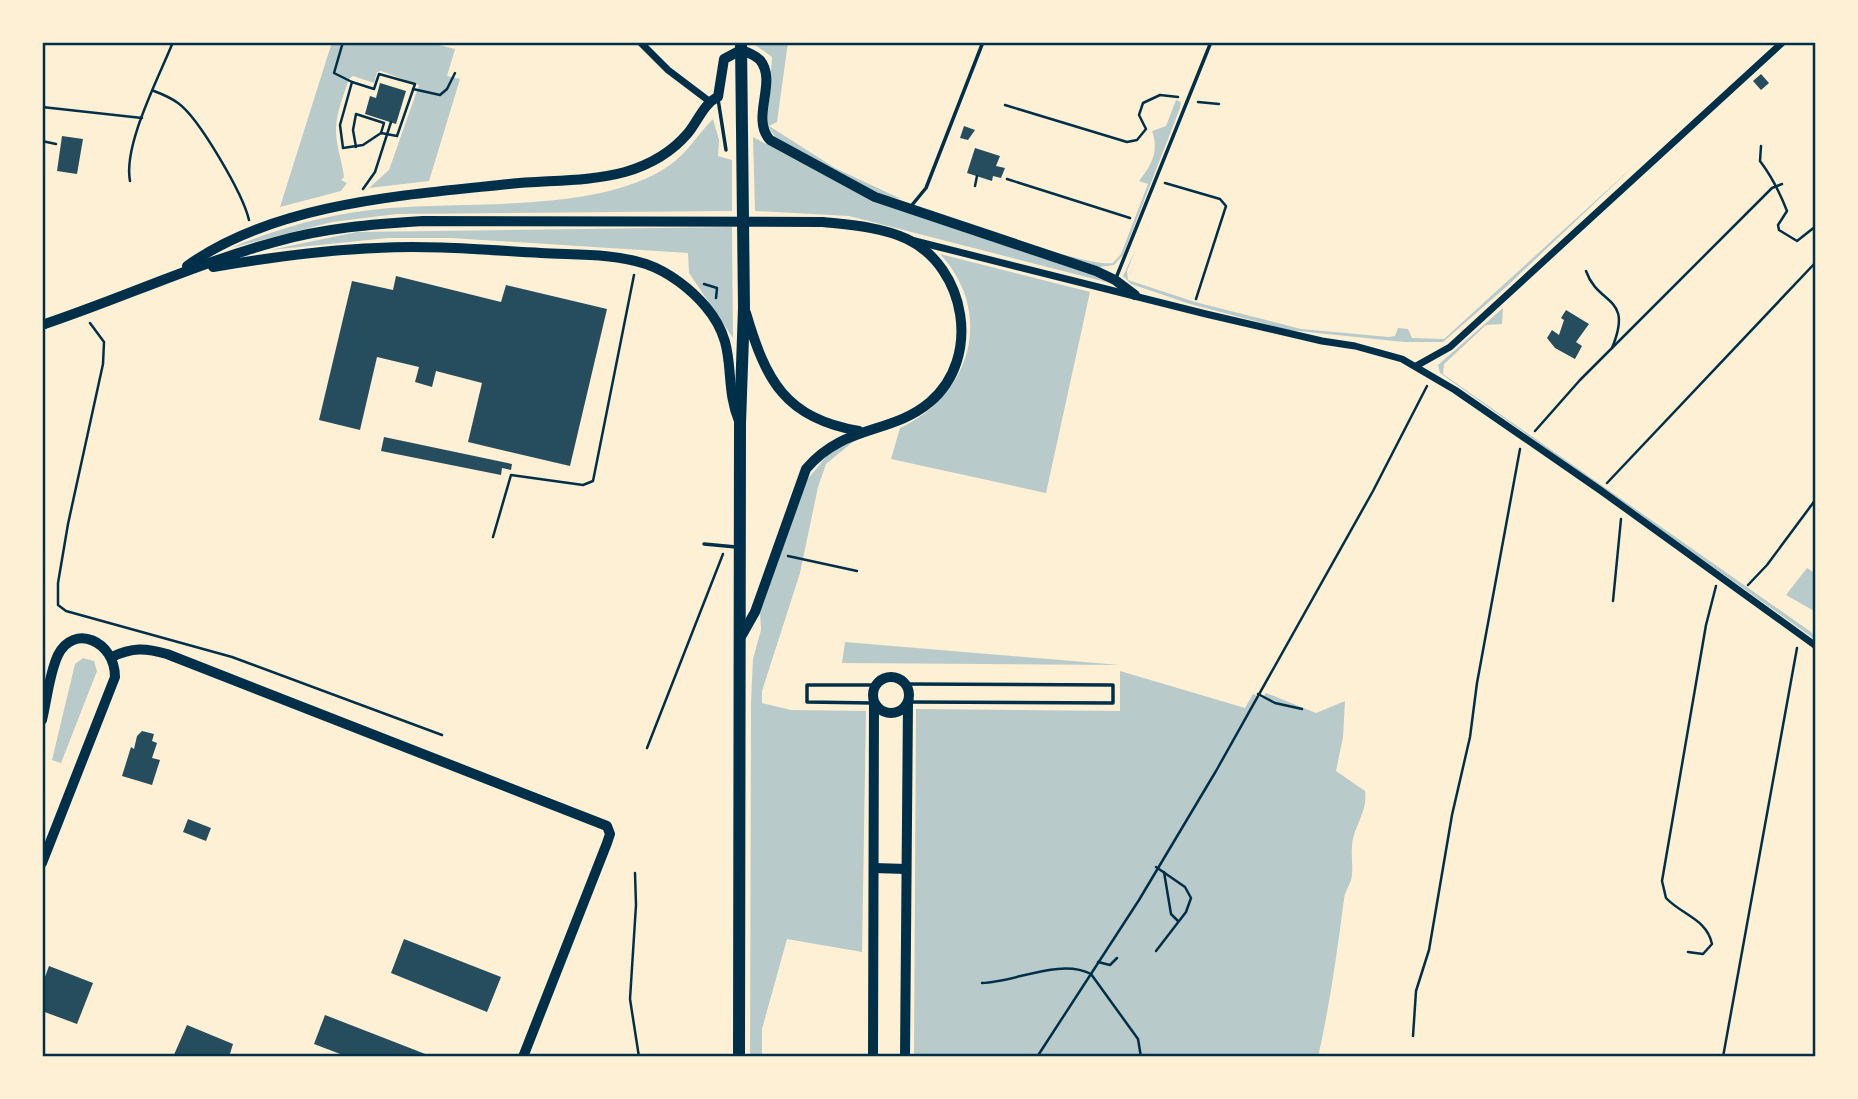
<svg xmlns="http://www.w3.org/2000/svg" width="1858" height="1099" font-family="'Nunito Sans',sans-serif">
	<rect width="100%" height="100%" fill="#fdf0d5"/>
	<g fill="#b9caca">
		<path d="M332,42H427L455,49L447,76L460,79L429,181L369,188L389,170L419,85L381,71L377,72L374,83L353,76L349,79C344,94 337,111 336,127C335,142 342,161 344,177L341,180L347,183L341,191L280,207Z"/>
		<polygon points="751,42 788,42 777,122 769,126 835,168 901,199 884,196 776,138 767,125 772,57"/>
		<path d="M1176,100L1181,102L1180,108L1123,255L1114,265L1099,267L932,212L928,209C955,221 1090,268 1113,263L1121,254L1148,184L1139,181C1152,165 1159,151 1152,131L1166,126Z"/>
		<path d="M713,119L719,140L718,156L732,160V211L397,214L332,222L231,248C280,227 336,212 390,208C471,201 602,213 670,165C688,152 698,134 713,119Z"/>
		<polygon points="753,137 872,201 1103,278 1106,282 849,216 755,211"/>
		<polygon points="1638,162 1506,287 1443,342 1404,342 1289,330 1190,304 1131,284 1123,276 1135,251 1127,271 1128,280 1195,302 1301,329 1389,337 1395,336 1398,328 1408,329 1412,338 1444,339"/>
		<polygon points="732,227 733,338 689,273 688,253 451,238 388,238 270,250 357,232"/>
		<path d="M940,254L1090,292L1046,493L891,459L900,428C971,395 995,313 940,254Z"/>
		<polygon points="1503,308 1502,324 1486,325 1444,364 1443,374 1811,632 1816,640 1440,373 1438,365"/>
		<polygon points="854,441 826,464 818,487 800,573 762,691 762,703 791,710 866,711 862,952 787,939 762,1029 762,1057 750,1057 751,702 753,659 761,630 760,612 807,480 830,452"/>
		<polygon points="1807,568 1816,574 1816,612 1786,595"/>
		<polygon points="845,642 1120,665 842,663"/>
		<polygon points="83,658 94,661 97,671 61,763 52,760 75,664"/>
		<path d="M1120,671L1245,708L1253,694L1262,698L1266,693L1316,713L1345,701L1343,737L1336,771L1365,791C1368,813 1353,826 1352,847C1351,856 1353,865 1352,874C1352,883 1345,890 1344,899C1337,953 1330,1004 1318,1057H914L916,709L1120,711Z"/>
	</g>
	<g fill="#264d5e">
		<polygon points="1761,74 1769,83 1761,90 1753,81"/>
		<polygon points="380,83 406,91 396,124 365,114 370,96 376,98"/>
		<polygon points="964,126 975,130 968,140 960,138"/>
		<polygon points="62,136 83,139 77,174 57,171"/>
		<polygon points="975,148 1000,156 996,166 1005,168 1001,178 993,176 992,181 967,173"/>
		<polygon points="396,276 501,302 506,285 607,309 570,466 468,442 482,383 436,371 432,387 415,382 419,367 377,357 360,430 319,420 352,281 393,290"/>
		<polygon points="1566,310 1589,324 1576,342 1582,346 1575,359 1555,348 1547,338 1552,330 1559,335 1564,320 1561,318"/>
		<polygon points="384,437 512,464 511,470 502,468 501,475 381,451"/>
		<polygon points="142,731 154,734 152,741 157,743 152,758 160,760 152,785 122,776 131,747 134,749 137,736"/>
		<polygon points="188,819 211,828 206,841 183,832"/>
		<polygon points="404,939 501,977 487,1012 391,973"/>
		<polygon points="49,966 93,983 77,1024 42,1011 42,985"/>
		<polygon points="325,1015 433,1057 348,1057 314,1044"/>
		<polygon points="187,1025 233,1044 229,1057 173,1057"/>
	</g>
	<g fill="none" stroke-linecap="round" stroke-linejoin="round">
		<g stroke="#003049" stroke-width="2.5">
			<polyline points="343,42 334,73 352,82"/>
			<polygon points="379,74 415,84 397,136 381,133 363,145 343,148 340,125 352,82 374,89"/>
			<polyline points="413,89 440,95 447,89 455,73"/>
			<path d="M154,91C162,94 171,98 178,103C199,118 243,194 249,220"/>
			<polyline points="1198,102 1219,104"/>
			<polyline points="1005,105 1127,142 1137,140 1146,129 1139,115 1143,103 1160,95 1178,97"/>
			<polyline points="42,107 142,118"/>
			<polyline points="42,141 56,144"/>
			<path d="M1761,146L1760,161C1773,178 1780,193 1787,211L1778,225L1779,230L1797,241L1816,226"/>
			<polyline points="356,147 353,130 356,114 384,123 381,133"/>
			<polyline points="1007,179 1130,218"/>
			<path d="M130,181C123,145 159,77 173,42"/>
			<polyline points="1165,183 1220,199 1226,206 1196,299"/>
			<polyline points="975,186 977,176"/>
			<polyline points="363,189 375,172 391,122"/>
			<path d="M1586,271C1598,306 1634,295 1612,348"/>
			<polyline points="704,284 717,288 716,298"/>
			<polyline points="90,323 104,342 103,364 68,524 58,583 58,605 66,611 232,657 442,735"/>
			<polyline points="1535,431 1580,380 1772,188 1782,184"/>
			<polyline points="1607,483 1816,262"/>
			<polyline points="493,537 511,475 583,485 593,481 634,275"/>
			<polyline points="788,556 857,571"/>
			<polyline points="1748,585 1767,565 1816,499"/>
			<polyline points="1613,601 1621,519"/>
			<polyline points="1258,694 1275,703 1302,709"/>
			<polyline points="647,748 723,554"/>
			<polyline points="1156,867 1185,887 1191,898 1186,912 1156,951"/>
			<polyline points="1164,872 1171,914 1178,921"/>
			<polyline points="635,873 636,905 630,999 639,1057"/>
			<path d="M1688,952L1703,954L1712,944C1707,919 1682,915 1666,898L1662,881L1706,625L1716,586"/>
			<polyline points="1098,962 1110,965 1117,958"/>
			<path d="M982,983C1015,982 1060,958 1091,974L1138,1039L1141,1057"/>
			<polyline points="1413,1036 1416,991 1429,950 1452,815 1470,737 1477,683 1520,449"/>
			<polyline points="1037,1057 1139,900 1216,771 1373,491 1427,386"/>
			<polyline points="1723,1057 1797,648"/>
		</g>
		<g stroke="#003049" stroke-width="3.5">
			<polyline points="718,99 726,150"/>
			<polyline points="912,205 926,188 983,42"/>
			<polyline points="1116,278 1211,42"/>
			<polyline points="704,544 736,547"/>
			<polyline points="905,684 1113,685 1113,703 910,702"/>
			<polyline points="872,703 807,702 807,685 876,685"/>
		</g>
		<g stroke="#003049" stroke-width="7">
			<polyline points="640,42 668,70 709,101"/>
			<polyline points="911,240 1206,314 1322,341 1355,346 1402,359 1455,390 1600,490 1816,646"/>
			<polyline points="1416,366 1450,347 1783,42"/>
		</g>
		<g stroke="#003049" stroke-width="10">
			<path d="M112,657C132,647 146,648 167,654L607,826L610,834L607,843L523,1057"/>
			<circle cx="891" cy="695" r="18"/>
			<path d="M42,720C47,700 49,674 58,655C74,623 115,641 115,677L42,863"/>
			<polyline points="874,868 906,869"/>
			<polyline points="873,1057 874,703"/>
			<polyline points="905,1057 908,702"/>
		</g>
		<g stroke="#003049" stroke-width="10">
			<path d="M187,266C274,203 405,195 509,184C548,180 588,182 625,172C649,165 672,152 688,133C698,121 704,103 718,97L724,59L741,50C747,52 756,56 760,60C778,82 750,118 770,140L875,197L1096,271L1115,280L1135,295"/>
			<path d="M213,267C267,258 322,250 377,248C431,245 486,250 541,253C575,255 613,253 646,264C669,272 691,289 706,307C740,347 722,380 739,421"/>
			<path d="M746,313C766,381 785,418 859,431"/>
			<path d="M42,325C120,299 195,264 275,242C323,228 374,224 423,221L823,222C850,225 882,227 907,239C966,267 982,358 930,402C891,435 844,424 806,469L755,612L742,635"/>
		</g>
		<polyline stroke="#003049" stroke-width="12" points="739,1057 740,423 744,308 741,42"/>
	</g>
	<rect width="1858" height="1099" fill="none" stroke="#fdf0d5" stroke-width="88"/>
	<rect x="44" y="44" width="1770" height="1011" fill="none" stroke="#003049" stroke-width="2.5"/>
</svg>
